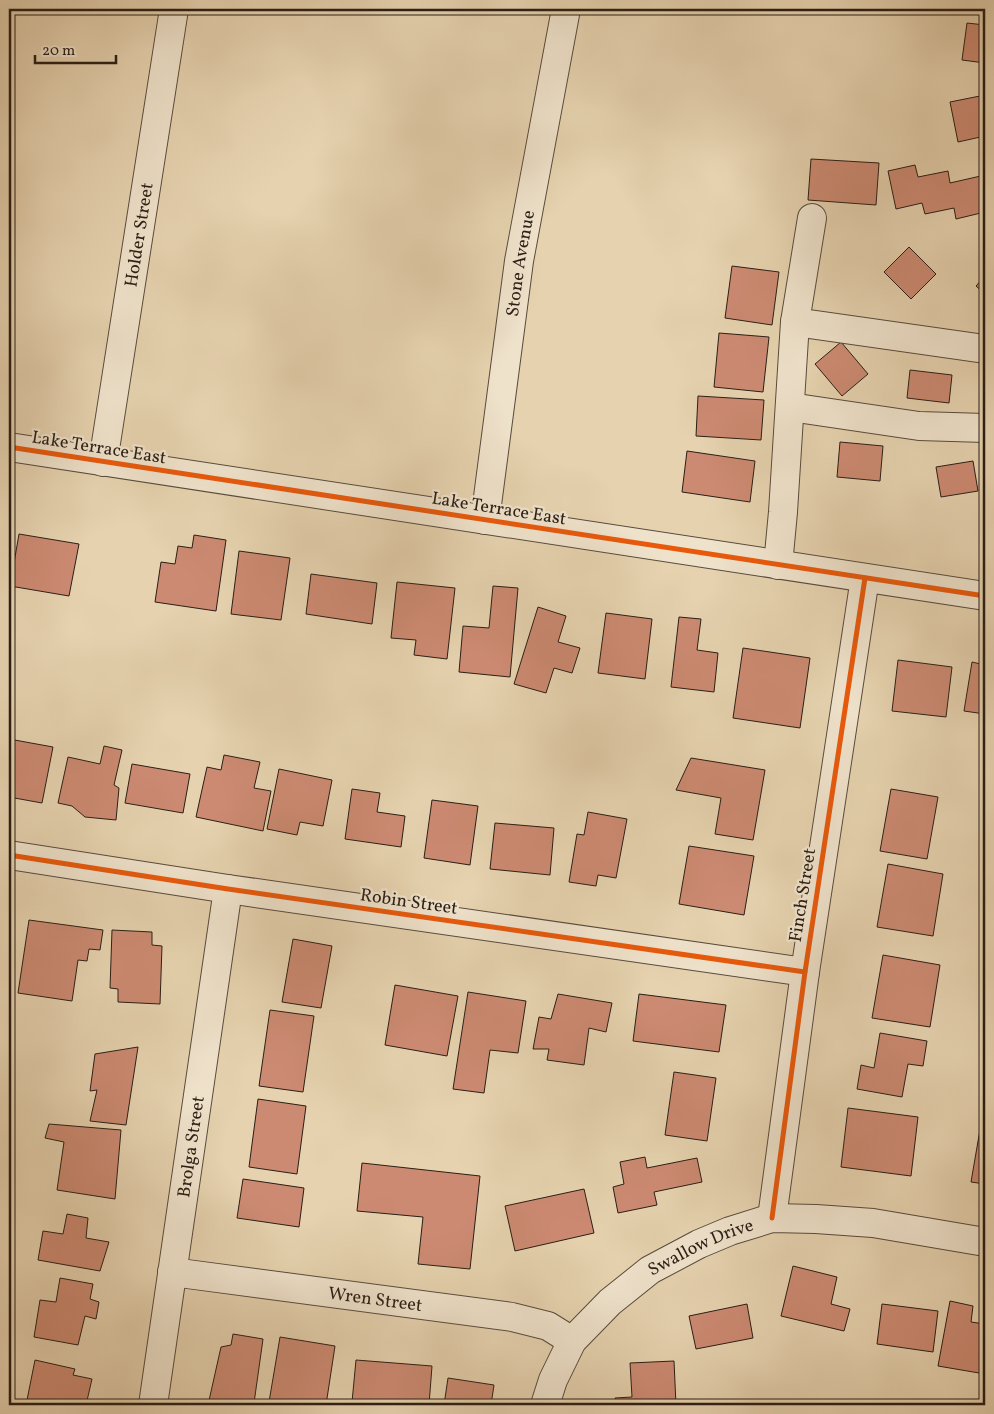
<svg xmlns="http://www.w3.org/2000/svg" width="994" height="1414" font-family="Vollkorn,serif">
	<rect width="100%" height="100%" fill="#e6d2af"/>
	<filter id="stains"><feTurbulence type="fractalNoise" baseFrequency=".004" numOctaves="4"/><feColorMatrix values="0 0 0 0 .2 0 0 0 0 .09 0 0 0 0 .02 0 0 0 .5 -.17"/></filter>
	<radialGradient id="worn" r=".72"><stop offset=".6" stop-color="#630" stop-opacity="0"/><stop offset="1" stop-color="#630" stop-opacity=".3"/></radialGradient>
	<g fill="#cc8a72" stroke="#2a1e15">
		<polygon points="967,23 985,25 985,63 962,60"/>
		<polygon points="985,95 985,136 958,142 950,102"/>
		<polygon points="811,159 879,163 876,205 808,200"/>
		<polygon points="915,165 918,177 948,171 950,183 985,175 985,212 956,219 954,208 925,214 922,203 896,209 888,171"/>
		<polygon points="909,247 936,274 911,299 884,272"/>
		<polygon points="732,266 779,272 772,325 725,318"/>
		<polygon points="985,276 985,294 976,286"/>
		<polygon points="719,333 769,337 763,392 714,387"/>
		<polygon points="841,342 868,374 842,396 815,364"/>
		<polygon points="910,370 952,375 949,403 907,398"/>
		<polygon points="698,396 764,400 761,440 696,436"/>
		<polygon points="840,442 883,446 880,481 837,477"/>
		<polygon points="687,451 755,461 750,502 682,492"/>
		<polygon points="973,461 978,491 941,497 936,467"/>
		<polygon points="19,534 79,544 69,596 10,586"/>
		<polygon points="194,535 226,540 216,611 155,602 161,562 175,564 178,546 192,548"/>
		<polygon points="239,551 290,558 281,620 231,614"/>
		<polygon points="311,574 377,583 372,624 306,614"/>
		<polygon points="397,582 455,588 447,659 414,655 416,640 391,638"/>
		<polygon points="493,586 518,588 510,677 459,672 463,626 489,628"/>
		<polygon points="538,607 566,616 558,642 580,648 572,673 554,668 546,693 514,684"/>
		<polygon points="606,613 652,619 645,679 598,673"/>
		<polygon points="679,617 701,619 697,650 718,653 714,692 671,687"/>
		<polygon points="743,648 810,658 800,728 733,718"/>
		<polygon points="898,660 952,667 946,717 892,711"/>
		<polygon points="972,662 985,665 985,714 964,711"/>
		<polygon points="9,739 53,747 42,803 9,797"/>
		<polygon points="104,746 122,750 114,785 119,788 116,820 85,817 72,806 58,803 68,757 100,764"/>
		<polygon points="224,755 260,762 254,788 271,791 263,831 196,817 207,767 221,770"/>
		<polygon points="691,758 765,770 753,840 715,834 721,798 676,790"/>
		<polygon points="132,764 190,774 183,813 125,803"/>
		<polygon points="279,769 332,780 323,826 300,822 297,835 267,829"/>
		<polygon points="352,789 380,793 377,812 405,816 401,847 345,839"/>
		<polygon points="891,789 938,797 927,859 880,851"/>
		<polygon points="432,800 478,806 470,865 424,858"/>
		<polygon points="588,812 627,819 616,878 598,875 596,886 569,882 577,834 584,835"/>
		<polygon points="495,823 554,828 550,875 490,869"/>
		<polygon points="689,846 754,856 744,915 679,904"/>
		<polygon points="888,864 943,874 933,936 877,927"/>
		<polygon points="29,920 103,930 100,950 89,949 87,961 78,960 72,1001 18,993"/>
		<polygon points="112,930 152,932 152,945 162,946 160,1004 118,1002 118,989 110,988"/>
		<polygon points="293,939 332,946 321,1008 282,1002"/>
		<polygon points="883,955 940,965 930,1027 872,1018"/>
		<polygon points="395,985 458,996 447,1056 385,1045"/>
		<polygon points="468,992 526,1001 518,1053 490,1050 484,1093 453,1089"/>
		<polygon points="558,994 612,1003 606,1032 589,1028 584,1065 547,1060 549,1049 533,1049 539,1017 551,1019"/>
		<polygon points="639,994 726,1005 719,1052 633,1041"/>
		<polygon points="270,1010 314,1016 303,1092 259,1086"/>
		<polygon points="880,1033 927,1041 923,1066 908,1064 902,1097 857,1089 861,1065 874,1068"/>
		<polygon points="138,1047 126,1125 90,1121 97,1090 90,1091 95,1054"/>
		<polygon points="674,1072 716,1078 707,1141 665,1135"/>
		<polygon points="258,1099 306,1106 297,1174 249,1167"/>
		<polygon points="848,1108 918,1117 911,1176 841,1167"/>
		<polygon points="982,1118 985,1118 985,1184 971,1182"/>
		<polygon points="49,1124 121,1130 115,1199 57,1190 64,1142 45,1138"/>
		<polygon points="645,1157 647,1168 697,1158 702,1182 654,1192 657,1205 618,1213 613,1187 624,1184 620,1162"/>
		<polygon points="362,1163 480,1176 470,1269 418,1264 423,1217 357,1211"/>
		<polygon points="243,1179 304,1188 299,1227 237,1218"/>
		<polygon points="584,1189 594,1233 515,1251 505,1206"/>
		<polygon points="67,1214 88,1218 86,1238 109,1242 100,1271 38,1260 43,1231 63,1234"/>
		<polygon points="793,1266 837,1277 831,1304 850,1309 844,1331 781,1316"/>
		<polygon points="60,1278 93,1284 90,1299 99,1302 96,1319 85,1316 78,1345 34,1337 40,1300 56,1302"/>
		<polygon points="950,1301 973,1306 971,1322 985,1324 985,1374 938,1366"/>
		<polygon points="747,1304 753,1338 696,1349 689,1316"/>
		<polygon points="882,1304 938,1311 933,1352 877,1344"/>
		<polygon points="233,1334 263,1339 254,1403 260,1403 259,1405 208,1405 221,1347 231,1345"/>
		<polygon points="280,1337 335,1346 326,1405 289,1405 269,1402"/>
		<polygon points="35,1360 75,1369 73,1375 92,1379 86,1405 26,1405"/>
		<polygon points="356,1360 432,1366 429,1405 389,1405 352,1402"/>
		<polygon points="674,1361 676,1405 616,1405 615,1398 632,1397 630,1363"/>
		<polygon points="448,1378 494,1385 491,1405 444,1405"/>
	</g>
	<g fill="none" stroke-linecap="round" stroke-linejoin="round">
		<g stroke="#594b3c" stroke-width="30">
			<g id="minor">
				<polyline points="812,218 795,322 985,349"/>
				<polyline points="790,407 919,426 985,428"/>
				<polyline points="9,447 985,596"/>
				<path id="s1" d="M103,462L174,9"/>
				<path id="s2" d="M485,520L519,261L566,9"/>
				<polyline points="778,565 783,512 795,322"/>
				<polyline points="9,855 228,889 805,972"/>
				<polyline points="772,1218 805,972 865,578"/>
				<path id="s3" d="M172,1272L512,1317L548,1326L572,1341"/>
				<path id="s4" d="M153,1405L228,889"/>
				<path id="s5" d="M545,1405L553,1380L572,1341L610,1302L650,1270L699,1244L730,1231L772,1218L816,1219L873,1223L985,1242"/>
			</g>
		</g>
		<use href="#minor" stroke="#efe2cb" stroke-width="28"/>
		<g stroke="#efe2cb" stroke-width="8">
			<g id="cycleway">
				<polyline points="9,447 985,596"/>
				<polyline points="9,855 228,889 805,972"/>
				<polyline points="772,1218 805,972 865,578"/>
			</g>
		</g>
		<use href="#cycleway" stroke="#e8590c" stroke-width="5"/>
	</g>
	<g text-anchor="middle" stroke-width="4.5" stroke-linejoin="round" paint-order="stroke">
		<g font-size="18" fill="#2a1e15" stroke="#efe2cb">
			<text dy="6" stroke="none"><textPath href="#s1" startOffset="230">Holder Street</textPath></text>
			<text dy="6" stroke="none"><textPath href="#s2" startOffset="259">Stone Avenue</textPath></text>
			<text transform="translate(99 447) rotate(9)" y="6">Lake Terrace East</text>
			<text transform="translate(499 508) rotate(9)" y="6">Lake Terrace East</text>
			<text transform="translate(802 895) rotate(-81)" y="6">Finch Street</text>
			<text transform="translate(409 901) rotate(8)" y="6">Robin Street</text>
			<text dy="6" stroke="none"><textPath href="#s4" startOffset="261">Brolga Street</textPath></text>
			<text dy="6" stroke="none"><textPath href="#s5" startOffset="231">Swallow Drive</textPath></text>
			<text dy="6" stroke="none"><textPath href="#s3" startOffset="205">Wren Street</textPath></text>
		</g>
	</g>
	<rect width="994" height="1414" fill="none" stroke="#e6d2af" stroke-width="30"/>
	<rect x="10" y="10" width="974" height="1394" fill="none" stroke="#2a1e15" stroke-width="2.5"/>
	<rect x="15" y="15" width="964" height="1384" fill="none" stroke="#2a1e15"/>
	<path d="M35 55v8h81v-8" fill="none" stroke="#2a1e15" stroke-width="2.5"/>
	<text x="42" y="55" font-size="15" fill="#2a1e15" stroke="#efe2cb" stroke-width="4" paint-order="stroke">20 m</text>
	<rect width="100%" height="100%" filter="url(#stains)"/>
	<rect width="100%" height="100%" fill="url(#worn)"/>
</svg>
